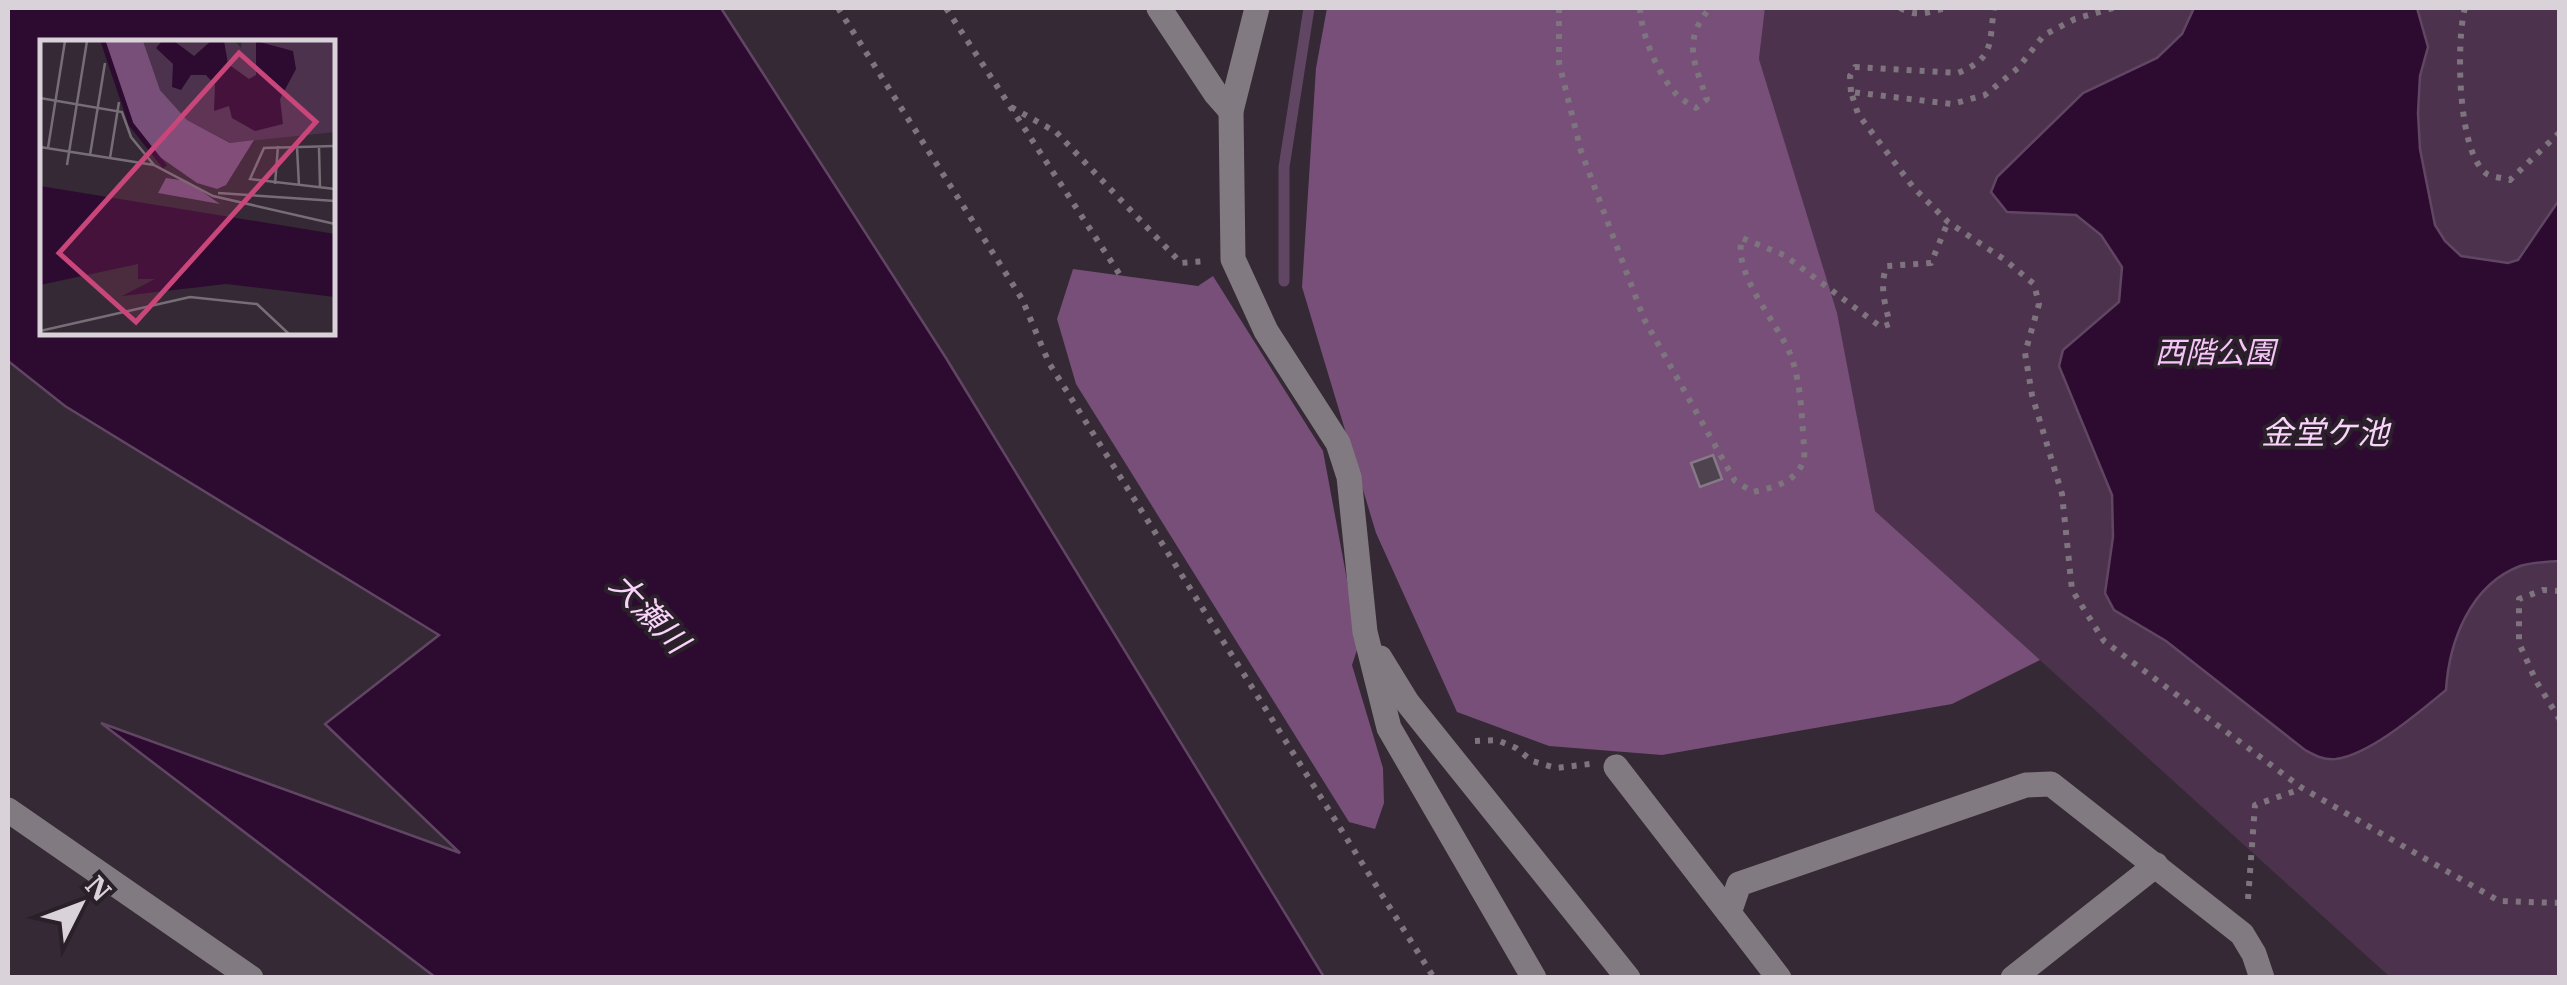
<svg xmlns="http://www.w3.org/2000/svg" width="2567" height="985" font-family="'IBM Plex Serif','Noto Sans JP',serif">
	<rect width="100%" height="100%" fill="#342934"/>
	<polygon fill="#4d324e" points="1765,8 2559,8 2559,977 2390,977 1875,511 1836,313 1759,59"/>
	<g fill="#774f79">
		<polygon points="1327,8 1765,8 1759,59 1837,313 1875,511 2040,660 1952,704 1662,755 1549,746 1457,712 1376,533 1302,287 1316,68"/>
		<polygon points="1073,269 1198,286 1213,276 1323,451 1359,644 1352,665 1383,768 1384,803 1375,829 1349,822 1076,384 1057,319"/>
	</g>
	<g fill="#2d0a30" stroke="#614663" stroke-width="2.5" fill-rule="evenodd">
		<path d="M8,8H721L946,358L1324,977H435L101,723L460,853L325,724L439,635L65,406L8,361ZM42,42H332V332H42Z"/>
		<path d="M2194,8H2417L2428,47L2420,76L2418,113L2420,149L2435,225L2445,241L2461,256L2508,263L2518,260L2559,200V561C2547,562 2532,562 2520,566C2470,585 2449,642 2446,690C2419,712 2371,754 2336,759C2323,760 2316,756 2305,750L2166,641L2114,610L2105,593L2113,537L2112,495L2059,366L2063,350L2119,302L2122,267L2101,235L2076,215L2007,212L1991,192L1997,177L2083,93L2157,58L2182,34Z"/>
	</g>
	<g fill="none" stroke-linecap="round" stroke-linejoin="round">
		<polyline stroke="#614663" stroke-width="11" points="1284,281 1284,167 1309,8"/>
	</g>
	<polygon fill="#4e434e" stroke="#867a86" stroke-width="2.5" points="1713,455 1722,479 1700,487 1691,463"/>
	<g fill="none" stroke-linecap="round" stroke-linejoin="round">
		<g stroke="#7d747d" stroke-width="6" stroke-dasharray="5 8" stroke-linecap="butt">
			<polyline points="838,8 1022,299 1049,363 1434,978"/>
			<polyline points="946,8 1122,278"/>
			<path d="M1559,8V63L1581,151L1644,319L1735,481L1753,492C1772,488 1795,483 1803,462C1806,454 1803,440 1803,432C1801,405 1800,381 1791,356C1778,322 1732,275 1742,238L1784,255L1881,327L1890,324C1885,305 1879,284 1887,266L1931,263L1948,222"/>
			<path d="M1640,8C1641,34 1658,75 1677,95C1682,100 1690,104 1696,108L1707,99C1694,63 1682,40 1710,8"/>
			<path d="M1900,8C1915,17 1929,13 1945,8"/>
			<polyline points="2113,8 2075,19 2044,35 2018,68 1985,95 1952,104 1851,92 1858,114 1913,187 1948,222 2005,260 2034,284 2039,304 2025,353 2032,395 2062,494 2072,590 2104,641 2302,788 2403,846 2499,901 2560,903"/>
			<path d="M2465,8C2456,40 2457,154 2487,174C2492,177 2503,178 2510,180L2560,132"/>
			<path d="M1851,92L1850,76L1855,67L1958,73C1995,58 1989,43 1994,8"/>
			<polyline points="1011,107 1056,132 1181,263 1206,261"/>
			<polyline points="2560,591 2543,590 2519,599 2519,643 2536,681 2560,720"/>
			<polyline points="1475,741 1497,740 1516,748 1532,761 1556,768 1590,764"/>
			<polyline points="2248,899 2255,805 2301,789"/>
		</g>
		<g stroke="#817b81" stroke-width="25">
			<polyline points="1159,8 1216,94 1231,111"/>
			<polyline points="1257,8 1231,111 1233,259 1266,331 1338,443 1349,477 1365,632 1389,728 1534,978"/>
			<polyline points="1380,658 1407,702 1628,978"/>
			<polyline points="1616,767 1729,913"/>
			<polyline points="8,810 251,978"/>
			<polyline points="1779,978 1729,913 1739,884 2026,785 2051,784 2242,934 2254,954 2262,978"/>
			<polyline points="2013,978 2156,865"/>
		</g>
	</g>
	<g text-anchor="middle" stroke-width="8" stroke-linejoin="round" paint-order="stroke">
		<g font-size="30" font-style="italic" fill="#f6c4f8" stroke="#2a202a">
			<text x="2215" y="363">西階公園</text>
		</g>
		<g font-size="32" font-style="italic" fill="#f9d3fa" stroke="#2a202a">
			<text x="2325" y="444">金堂ケ池</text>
			<text transform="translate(649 613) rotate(46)" y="11">大瀬川</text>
		</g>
	</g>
	<g transform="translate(40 40)">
		<rect width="295" height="295" fill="#342934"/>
		<path d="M103,1H195L201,8L202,1H295V92L191,103L147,80L120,50Z" fill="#4d324e"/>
		<path d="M65,1H103L120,50L147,80L190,103L214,100L186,145L177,149L157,143L117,115L94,86ZM126,138L147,141L180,164L118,153Z" fill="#774f79"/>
		<path d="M122,1H134L154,16L171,1H184L188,24L209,39L216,35V1L253,11L256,29L240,59L243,84L215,91L192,78L189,66L174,71L175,45L166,35H151L141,50L132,47L133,24L116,8ZM0,146L295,194V257L186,244L82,256L115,239H98V224L0,245Z" fill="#2d0a30"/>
		<path fill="none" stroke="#2d0a30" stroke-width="5" d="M63,1L91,84L125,127"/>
		<path fill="none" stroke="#766d76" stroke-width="2.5" d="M0,58L82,72L91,97L114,125L173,156L295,184M295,106L224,108L210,139L295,149M0,107L114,125M257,107L259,146M8,108L25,1M279,108L280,147M50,115L65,23M70,118L79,62M27,125L47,1M235,144L238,106M178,153L295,161M0,291L150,257L217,264L249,294"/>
		<path fill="#c8467a" fill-opacity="0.15" stroke="#c8467a" stroke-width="5" d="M199,13L276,82L96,282L19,213Z"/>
		<rect width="295" height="295" fill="none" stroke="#d9d2d9" stroke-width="5"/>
	</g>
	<rect width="2567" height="985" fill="none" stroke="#d9d2d9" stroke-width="20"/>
	<g transform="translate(80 905) rotate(48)" stroke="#2a202a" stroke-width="8" paint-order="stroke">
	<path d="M0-8L18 38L0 25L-18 38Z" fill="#d9d2d9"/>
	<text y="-15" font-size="28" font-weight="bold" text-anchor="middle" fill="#d9d2d9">N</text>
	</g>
</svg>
